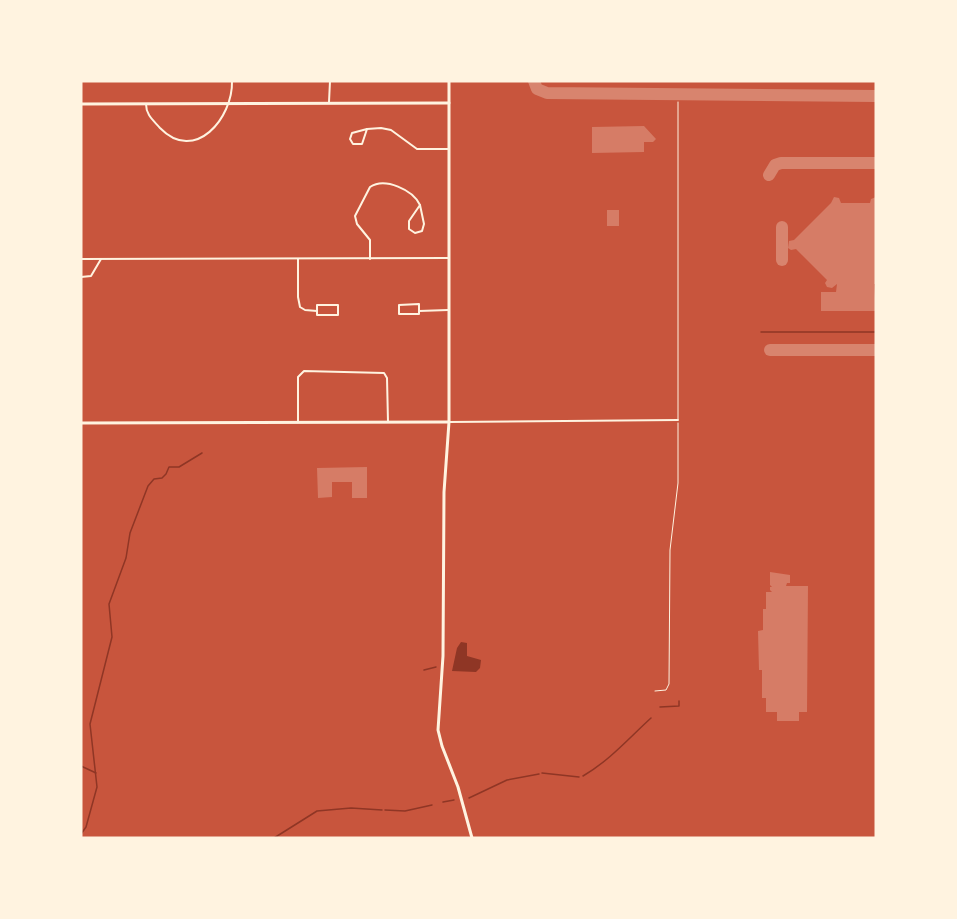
<svg xmlns="http://www.w3.org/2000/svg" width="957" height="919" font-family="'Noto Sans',sans-serif">
	<rect width="100%" height="100%" fill="#c8553d"/>
	<polygon fill="#8f3625" points="461,642 467,643 467,656 481,660 480,668 476,672 452,671 457,648"/>
	<g fill="none" stroke-linecap="round" stroke-linejoin="round">
		<g stroke="#8f3625" stroke-width="1.5">
			<polyline points="761,332 876,332"/>
			<polyline points="424,670 436,667"/>
			<polyline points="660,707 679,706 679,701"/>
			<polyline points="81,766 96,773"/>
			<polyline points="542,773 579,777"/>
			<path d="M583,776C609,761 629,738 651,718"/>
			<polyline points="469,798 507,780 539,774"/>
			<polyline points="443,802 454,800"/>
			<polyline points="385,810 405,811 432,805"/>
			<polyline points="81,834 86,827 97,787 90,724 112,637 109,604 126,558 130,533 148,486 154,479 162,478 166,474 169,467 179,467 202,453"/>
			<polyline points="274,838 317,811 351,808 382,810"/>
		</g>
		<g stroke="#d8846e" stroke-width="12">
			<polyline points="534,81 537,89 547,93 876,96"/>
			<polyline points="769,175 775,165 781,163 876,163"/>
			<polyline points="782,260 782,227"/>
			<polyline points="770,350 876,350"/>
		</g>
	</g>
	<g fill="#d67c66">
		<polygon points="644,126 656,139 653,142 644,142 644,152 592,153 592,127"/>
		<polygon points="834,197 839,198 841,203 870,203 871,199 876,197 876,284 874,284 876,311 821,311 821,292 836,292 837,284 832,288 827,287 825,283 827,280 796,249 791,250 788,248 789,241 794,240 831,203"/>
		<rect x="607" y="210" width="12" height="16"/>
		<polygon points="367,467 367,498 352,498 352,482 332,482 332,497 318,498 317,468"/>
		<polygon points="770,572 790,575 790,583 787,583 786,586 808,586 807,712 799,712 799,721 777,721 777,712 766,712 766,698 762,698 762,670 759,670 758,631 763,630 763,609 766,609 766,592 772,592 770,590 770,587 772,587 770,585"/>
	</g>
	<g fill="none" stroke-linecap="round" stroke-linejoin="round">
		<g stroke="#fff3e0" stroke-width="1">
			<polyline points="678,419 678,102"/>
			<polyline points="655,691 666,690 669,684 670,550 678,483 678,423"/>
		</g>
		<g stroke="#fff3e0" stroke-width="2">
			<polyline points="329,102 330,81"/>
			<path d="M146,104C146,115 153,120 160,128C195,164 233,118 232,81"/>
			<polyline points="367,129 381,128 391,130 417,149 448,149"/>
			<polygon points="367,129 362,144 353,144 350,139 352,133"/>
			<polygon points="420,205 424,224 422,231 415,233 409,229 409,221"/>
			<polyline points="81,259 448,258"/>
			<polyline points="298,259 298,297 300,307 305,310 317,311 317,305 338,305 338,315 317,315 317,311"/>
			<path d="M370,259V240L357,224L355,216L370,187C385,177 413,190 420,205"/>
			<polyline points="81,277 91,276 101,259"/>
			<polyline points="419,311 419,304 399,305 399,314 419,314 419,311 448,310"/>
			<polyline points="298,422 298,377 304,371 384,373 387,378 388,422"/>
			<polyline points="449,422 678,420"/>
		</g>
		<g stroke="#fff3e0" stroke-width="3">
			<polyline points="449,81 449,422 444,492 443,656 438,730 442,746 458,787 472,838"/>
			<polyline points="81,104 449,103"/>
			<polyline points="81,423 449,422"/>
		</g>
	</g>
	<rect width="957" height="919" fill="none" stroke="#fff3e0" stroke-width="165"/>
</svg>
